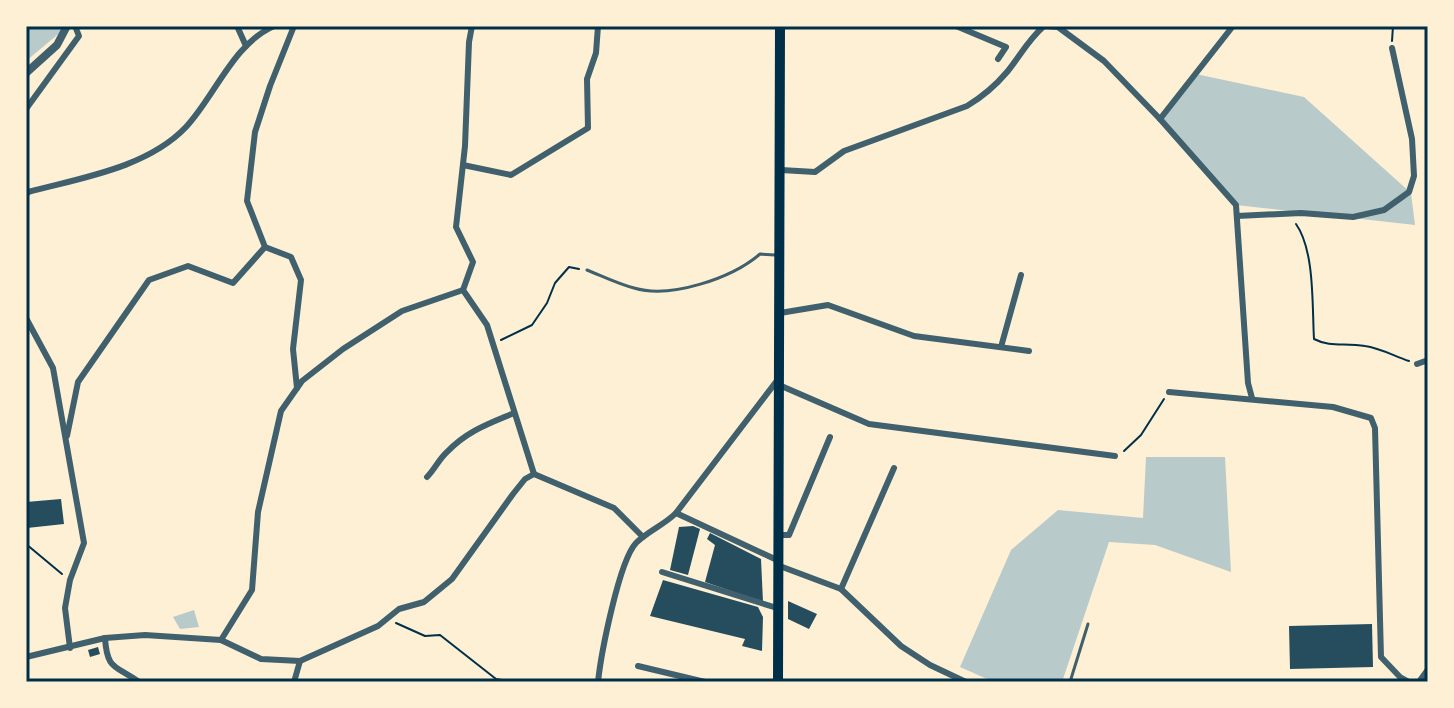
<svg xmlns="http://www.w3.org/2000/svg" width="1454" height="708" font-family="'Public Sans',sans-serif">
	<rect width="100%" height="100%" fill="#fdf0d5"/>
	<g fill="#b9caca">
		<polygon points="26,26 68,26 26,61"/>
		<polygon points="1196,74 1304,97 1411,193 1415,225 1236,205 1160,119"/>
		<polygon points="1146,457 1225,457 1231,572 1155,545 1109,542 1062,682 994,682 960,667 1011,550 1058,510 1143,518"/>
		<polygon points="194,610 199,627 180,629 173,617"/>
	</g>
	<g fill="#264d5e">
		<polygon points="61,499 64,524 27,528 26,502"/>
		<polygon points="693,526 700,529 688,575 670,570 679,527"/>
		<polygon points="710,533 761,559 763,602 705,582 715,545 707,539"/>
		<polygon points="663,580 758,607 763,617 762,651 742,646 745,639 650,616"/>
		<polygon points="788,601 817,614 809,629 788,619"/>
		<polygon points="1372,624 1373,667 1290,669 1289,626"/>
		<polygon points="98,647 100,654 90,657 88,650"/>
	</g>
	<g fill="none" stroke-linecap="round" stroke-linejoin="round">
		<g stroke="#003049" stroke-width="2">
			<polyline points="1392,41 1393,26"/>
			<path d="M1296,224C1315,251 1312,306 1314,339C1331,348 1346,342 1365,346C1380,348 1394,356 1409,361"/>
			<polyline points="501,340 532,325 547,303 555,283 569,267 579,269"/>
			<polyline points="1124,451 1141,435 1164,399"/>
			<polyline points="26,544 62,574"/>
			<polyline points="396,623 425,636 440,635 496,679 513,682"/>
		</g>
		<g stroke="#3f606c" stroke-width="3">
			<path d="M587,270C602,276 618,284 634,288C671,299 732,278 760,254L775,255"/>
			<polyline points="1070,682 1088,624"/>
		</g>
		<g stroke="#3f606c" stroke-width="6">
			<polyline points="237,26 246,46"/>
			<polyline points="294,26 270,86 255,132 247,201 265,247 291,257 301,280 293,349 297,388"/>
			<polyline points="472,26 469,42 465,146 456,227 473,262 463,290 487,325 534,474"/>
			<polyline points="956,26 1006,47 998,59"/>
			<polyline points="26,109 79,36 75,26"/>
			<polyline points="1160,119 1233,26"/>
			<polyline points="463,165 511,175 588,128 587,79 596,53 598,26"/>
			<path d="M781,170L815,172L844,151L967,106C982,97 996,85 1007,72C1020,56 1028,40 1044,26L1058,27L1104,61L1160,119L1236,205L1248,383L1252,398"/>
			<path d="M26,195L28,192C80,178 147,168 186,127C215,96 233,44 274,26"/>
			<polyline points="1237,216 1301,213 1353,217 1384,210 1409,192 1414,176 1412,139 1392,48"/>
			<polyline points="780,313 828,305 914,336 1029,351"/>
			<polyline points="26,318 53,368 84,543 70,580 65,608 70,648"/>
			<polyline points="1001,347 1021,275"/>
			<polyline points="1417,364 1428,360"/>
			<polyline points="779,385 869,424 1115,456"/>
			<polyline points="1169,392 1333,407 1371,418 1375,428 1381,657 1400,677 1409,682"/>
			<polyline points="67,436 78,382 149,280 188,266 233,283 265,247"/>
			<polyline points="534,474 614,508 643,537"/>
			<path d="M427,477C435,469 439,459 447,452C467,431 488,424 514,413"/>
			<polyline points="676,513 777,560"/>
			<polyline points="778,535 789,535 830,437"/>
			<polyline points="777,565 841,589 901,646 930,665 966,682"/>
			<polyline points="662,572 777,608"/>
			<polyline points="841,589 894,468"/>
			<path d="M105,638C107,671 116,665 139,682"/>
			<polyline points="221,640 252,590 258,512 281,411 302,381 343,349 402,311 463,290"/>
			<polyline points="26,657 105,638 145,635 221,640 261,659 300,661 378,626 399,609 424,602 452,579 513,494 525,479 534,474"/>
			<polyline points="638,666 705,682"/>
			<polyline points="294,682 300,661"/>
			<path d="M598,682C601,654 619,561 636,543C648,531 664,525 676,513L779,378"/>
		</g>
		<g stroke="#3f606c" stroke-width="8">
			<polyline points="26,73 57,45 67,26"/>
			<polyline points="1420,682 1428,671"/>
		</g>
		<polyline stroke="#003049" stroke-width="10" points="778,682 780,26"/>
	</g>
	<rect width="1454" height="708" fill="none" stroke="#fdf0d5" stroke-width="56"/>
	<rect x="28" y="28" width="1398" height="652" fill="none" stroke="#003049" stroke-width="3"/>
</svg>
